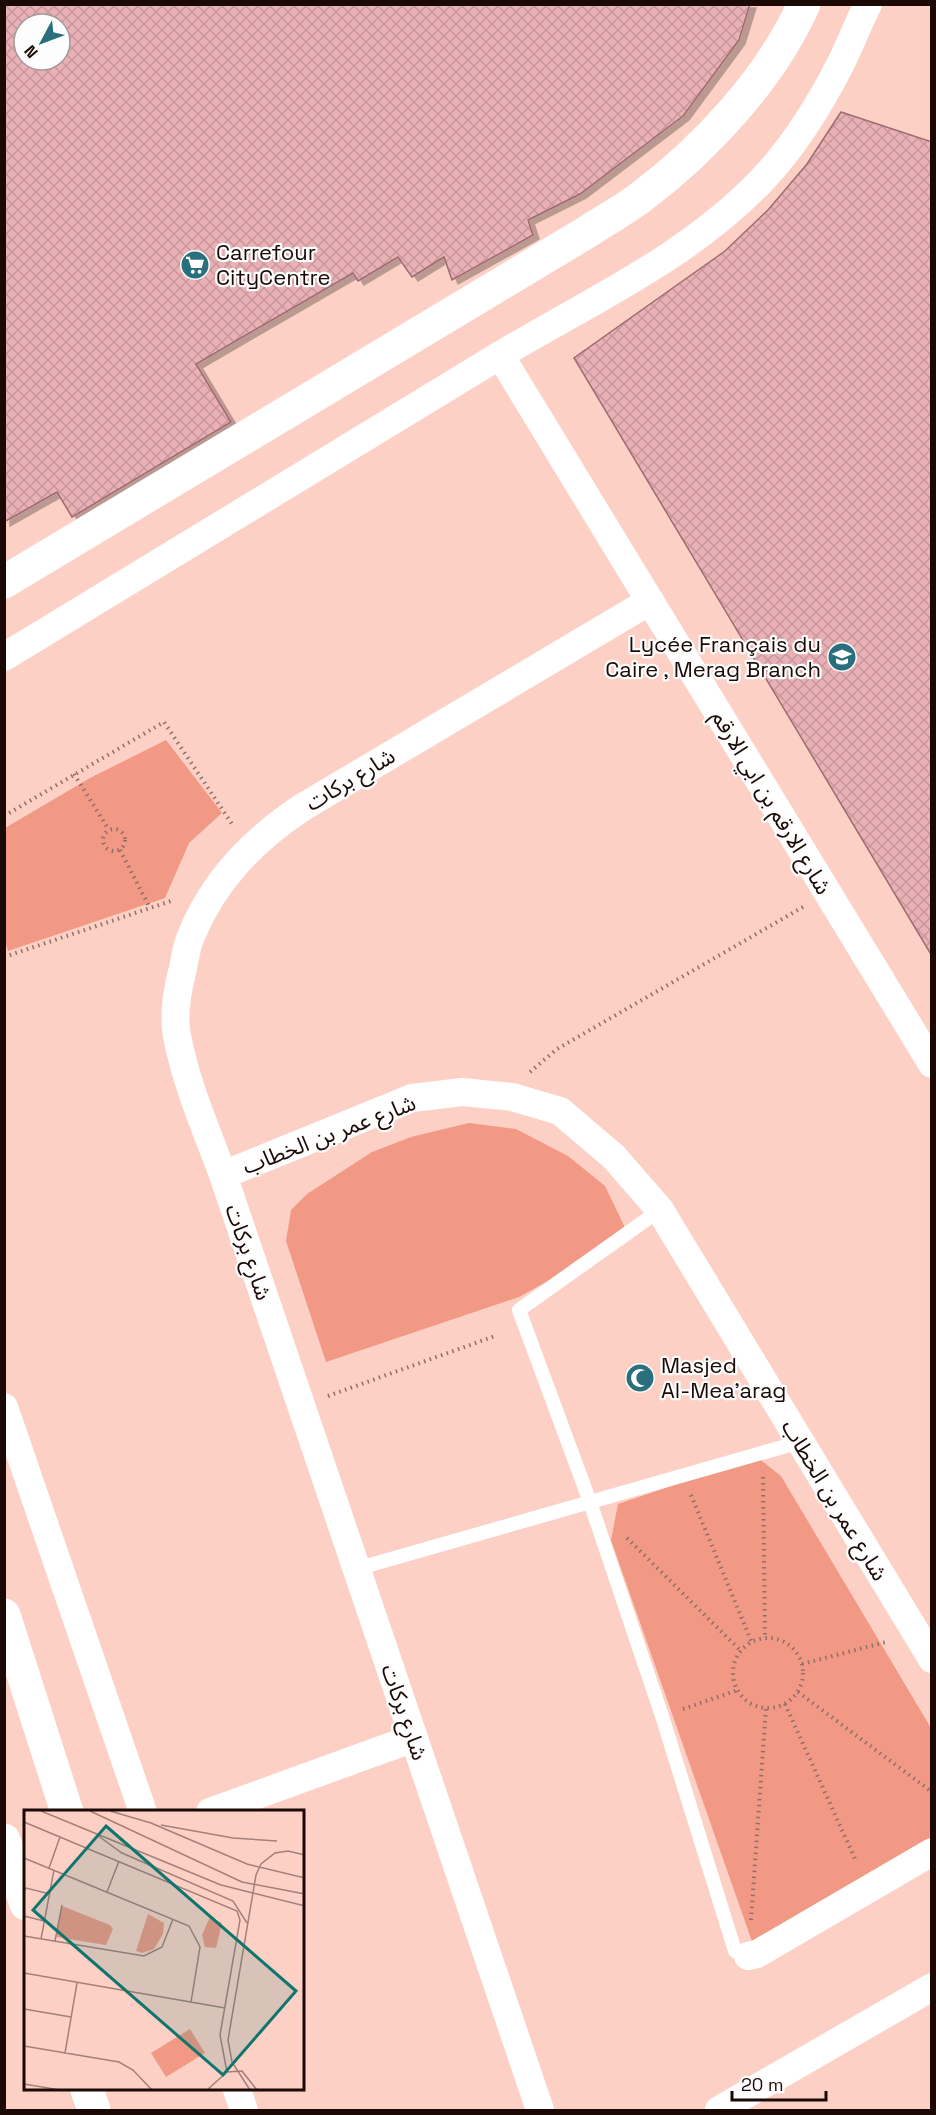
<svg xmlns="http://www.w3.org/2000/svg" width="936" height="2115" font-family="'Space Grotesk','Noto Sans Arabic',sans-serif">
	<defs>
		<pattern id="building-cross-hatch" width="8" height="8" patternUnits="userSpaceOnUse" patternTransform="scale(1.5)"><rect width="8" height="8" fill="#e9b1b6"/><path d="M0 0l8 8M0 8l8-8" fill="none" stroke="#c7979b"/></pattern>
		<filter id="shadow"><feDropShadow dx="6" dy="4" stdDeviation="0" flood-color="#0004"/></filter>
	</defs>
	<rect width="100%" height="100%" fill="#fdd0c6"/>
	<g fill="#f19985">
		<polygon points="166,740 222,813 189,843 165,898 8,951 4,938 5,828 90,778"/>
		<polygon points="469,1123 516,1129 568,1156 605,1186 629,1236 519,1297 326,1362 286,1241 291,1210 307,1194 372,1152 411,1137"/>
		<polygon points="757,1457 781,1476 931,1728 931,1845 755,1950 611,1540 618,1504"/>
	</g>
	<g fill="url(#building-cross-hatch)" stroke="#9e6b70" stroke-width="1.5" fill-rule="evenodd" filter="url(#shadow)">
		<path d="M4,4H750L739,40L683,116L580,194L528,220L533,235L452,280L444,257L412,277L398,257L358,281L353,273L196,364L231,422L72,517L57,492L4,522ZM24,24H60V60H24Z"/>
		<polygon points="841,112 932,142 932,956 574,358 725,251 768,210 807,164"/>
	</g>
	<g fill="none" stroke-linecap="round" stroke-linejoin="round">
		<g stroke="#8f6f68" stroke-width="4" stroke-dasharray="1.5 4.5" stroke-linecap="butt">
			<polyline points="74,774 109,830"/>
			<polyline points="4,816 164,722 232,824"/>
			<circle cx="114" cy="840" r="11"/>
			<polyline points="120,850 150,908"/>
			<polyline points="4,957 174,900"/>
			<polyline points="530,1072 557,1049 803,907"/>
			<polyline points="328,1396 495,1336"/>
			<polyline points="763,1477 765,1639"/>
			<polyline points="691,1495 752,1643"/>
			<polyline points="627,1538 741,1651"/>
			<circle cx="768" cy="1673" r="35"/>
			<polyline points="802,1664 886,1642"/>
			<polyline points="798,1692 932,1792"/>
			<polyline points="785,1704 856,1861"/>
			<polyline points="683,1709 738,1690"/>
			<polyline points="751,1920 766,1708"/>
		</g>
		<g stroke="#fff" stroke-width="14">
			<polyline points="660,1210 519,1310 590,1502 662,1716 735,1951 748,1956"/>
			<polyline points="356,1569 800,1442"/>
		</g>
		<g stroke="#fff" stroke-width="28">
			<polyline points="500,355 932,1064"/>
			<path d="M4,657C169,557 332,457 497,357C588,302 688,258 763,179C794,146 819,106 840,65C850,45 858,24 868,4"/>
			<polyline points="223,1175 412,1098 462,1092 512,1097 560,1111 614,1157 660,1210 932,1659"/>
			<polyline points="4,1407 143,1812"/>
			<polyline points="210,1812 414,1738"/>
			<polyline points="748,1956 757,1954 932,1852"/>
			<polyline points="237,2090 244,2110"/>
			<path d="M540,2110L223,1175C206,1129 186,1084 177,1036C173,1015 177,992 182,972C185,961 186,947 191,936C214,880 253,840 303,807L650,601"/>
			<polyline points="719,2110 932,1987"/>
		</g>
		<path stroke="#fff" stroke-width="33" d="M4,582L587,232C605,220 624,210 641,197C705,149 771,78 804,4"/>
		<g stroke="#fff" stroke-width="33">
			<polyline points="4,1615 67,1812"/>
			<polyline points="4,1840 26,1904"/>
			<polyline points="87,2090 94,2110"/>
		</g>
	</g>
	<defs>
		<g id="supermarket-disc" transform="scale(1.5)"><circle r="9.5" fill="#296f7d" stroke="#fdfdfd"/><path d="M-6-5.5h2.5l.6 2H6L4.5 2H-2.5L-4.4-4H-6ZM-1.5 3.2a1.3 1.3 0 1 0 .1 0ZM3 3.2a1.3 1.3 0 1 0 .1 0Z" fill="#fff"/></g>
		<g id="school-disc" transform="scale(1.5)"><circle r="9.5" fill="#296f7d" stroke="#fdfdfd"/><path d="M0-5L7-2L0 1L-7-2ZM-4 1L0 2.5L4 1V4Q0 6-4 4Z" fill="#fff"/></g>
		<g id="mosque-disc" transform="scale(1.5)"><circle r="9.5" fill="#296f7d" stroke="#fdfdfd"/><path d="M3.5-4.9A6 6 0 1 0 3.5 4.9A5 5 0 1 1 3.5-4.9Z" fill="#fff"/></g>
	</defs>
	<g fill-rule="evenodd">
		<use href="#supermarket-disc" x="195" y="265"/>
		<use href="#school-disc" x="842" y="657"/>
		<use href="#mosque-disc" x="640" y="1378"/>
	</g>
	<g text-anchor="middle" stroke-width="4.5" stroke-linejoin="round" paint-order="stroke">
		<g font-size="22" fill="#1b0906" stroke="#fdfdfd" text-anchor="start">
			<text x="216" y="260">Carrefour<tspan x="216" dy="25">CityCentre</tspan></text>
			<text x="821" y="652" text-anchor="end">Lycée Français du<tspan x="821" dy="25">Caire , Merag Branch</tspan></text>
			<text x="661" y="1373">Masjed<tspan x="661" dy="25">Al-Mea'arag</tspan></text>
		</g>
		<g font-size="22" fill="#1b0906" stroke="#fdfdfd">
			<text transform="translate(350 779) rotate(-31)" y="8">شارع بركات</text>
			<text transform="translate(772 802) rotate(59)" y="8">شارع الارقم بن ابي الارقم</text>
			<text transform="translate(329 1134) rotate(-21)" y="8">شارع عمر بن الخطاب</text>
			<text transform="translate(249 1252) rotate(71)" y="8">شارع بركات</text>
			<text transform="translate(835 1500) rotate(59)" y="8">شارع عمر بن الخطاب</text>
			<text transform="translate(405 1712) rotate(71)" y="8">شارع بركات</text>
		</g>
	</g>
	<g transform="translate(24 1810)">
		<rect width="280" height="280" fill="#fdd0c6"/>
		<path d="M38,96L86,115L89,119L82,135L32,127ZM124,104L140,113L139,124L130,139L118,143L112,141ZM186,107L198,113L192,138L181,137L178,125ZM166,219L181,243L142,267L127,243Z" fill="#f19985"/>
		<path fill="none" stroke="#a38079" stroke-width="1.5" d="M17,1L197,75L281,96M66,1L218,72L281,84M86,1L127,13L223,54L281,68M0,12L213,101L216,110L196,225L203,262L183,280M137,15L209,28L253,31M73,25L98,43L209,91L223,113M0,48L165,116L176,137L167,192M25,58L36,27M0,81L2,78L26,84M83,82L95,51M0,106L20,111M0,126L120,146L138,137L149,109M17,129L30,60M31,131L38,95M0,163L201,198M0,199L47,207M0,236L95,252L109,260L128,280M41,243L53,173M203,262L218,261L233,280M0,274L36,280M226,280L208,252L204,230L232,65L237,54L251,43L264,41L281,45"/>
		<path fill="#0f766e" fill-opacity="0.15" stroke="#0f766e" stroke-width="3" d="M82,16L272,181L199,265L9,100Z"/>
		<rect width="280" height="280" fill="none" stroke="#1b0906" stroke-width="3"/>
	</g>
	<rect width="936" height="2115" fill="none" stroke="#1b0906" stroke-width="12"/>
	<g transform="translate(42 42) rotate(229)"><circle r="28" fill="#fdfdfd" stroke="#a39b9a" stroke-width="1.5"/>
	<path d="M0-4.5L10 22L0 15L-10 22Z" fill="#296f7d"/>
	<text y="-9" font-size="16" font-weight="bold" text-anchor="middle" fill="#1b0906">N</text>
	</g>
	<path d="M732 2091v9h94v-9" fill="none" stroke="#1b0906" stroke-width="3"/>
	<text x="741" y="2091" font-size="18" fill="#1b0906" stroke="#fdfdfd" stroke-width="4.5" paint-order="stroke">20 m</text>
</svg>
